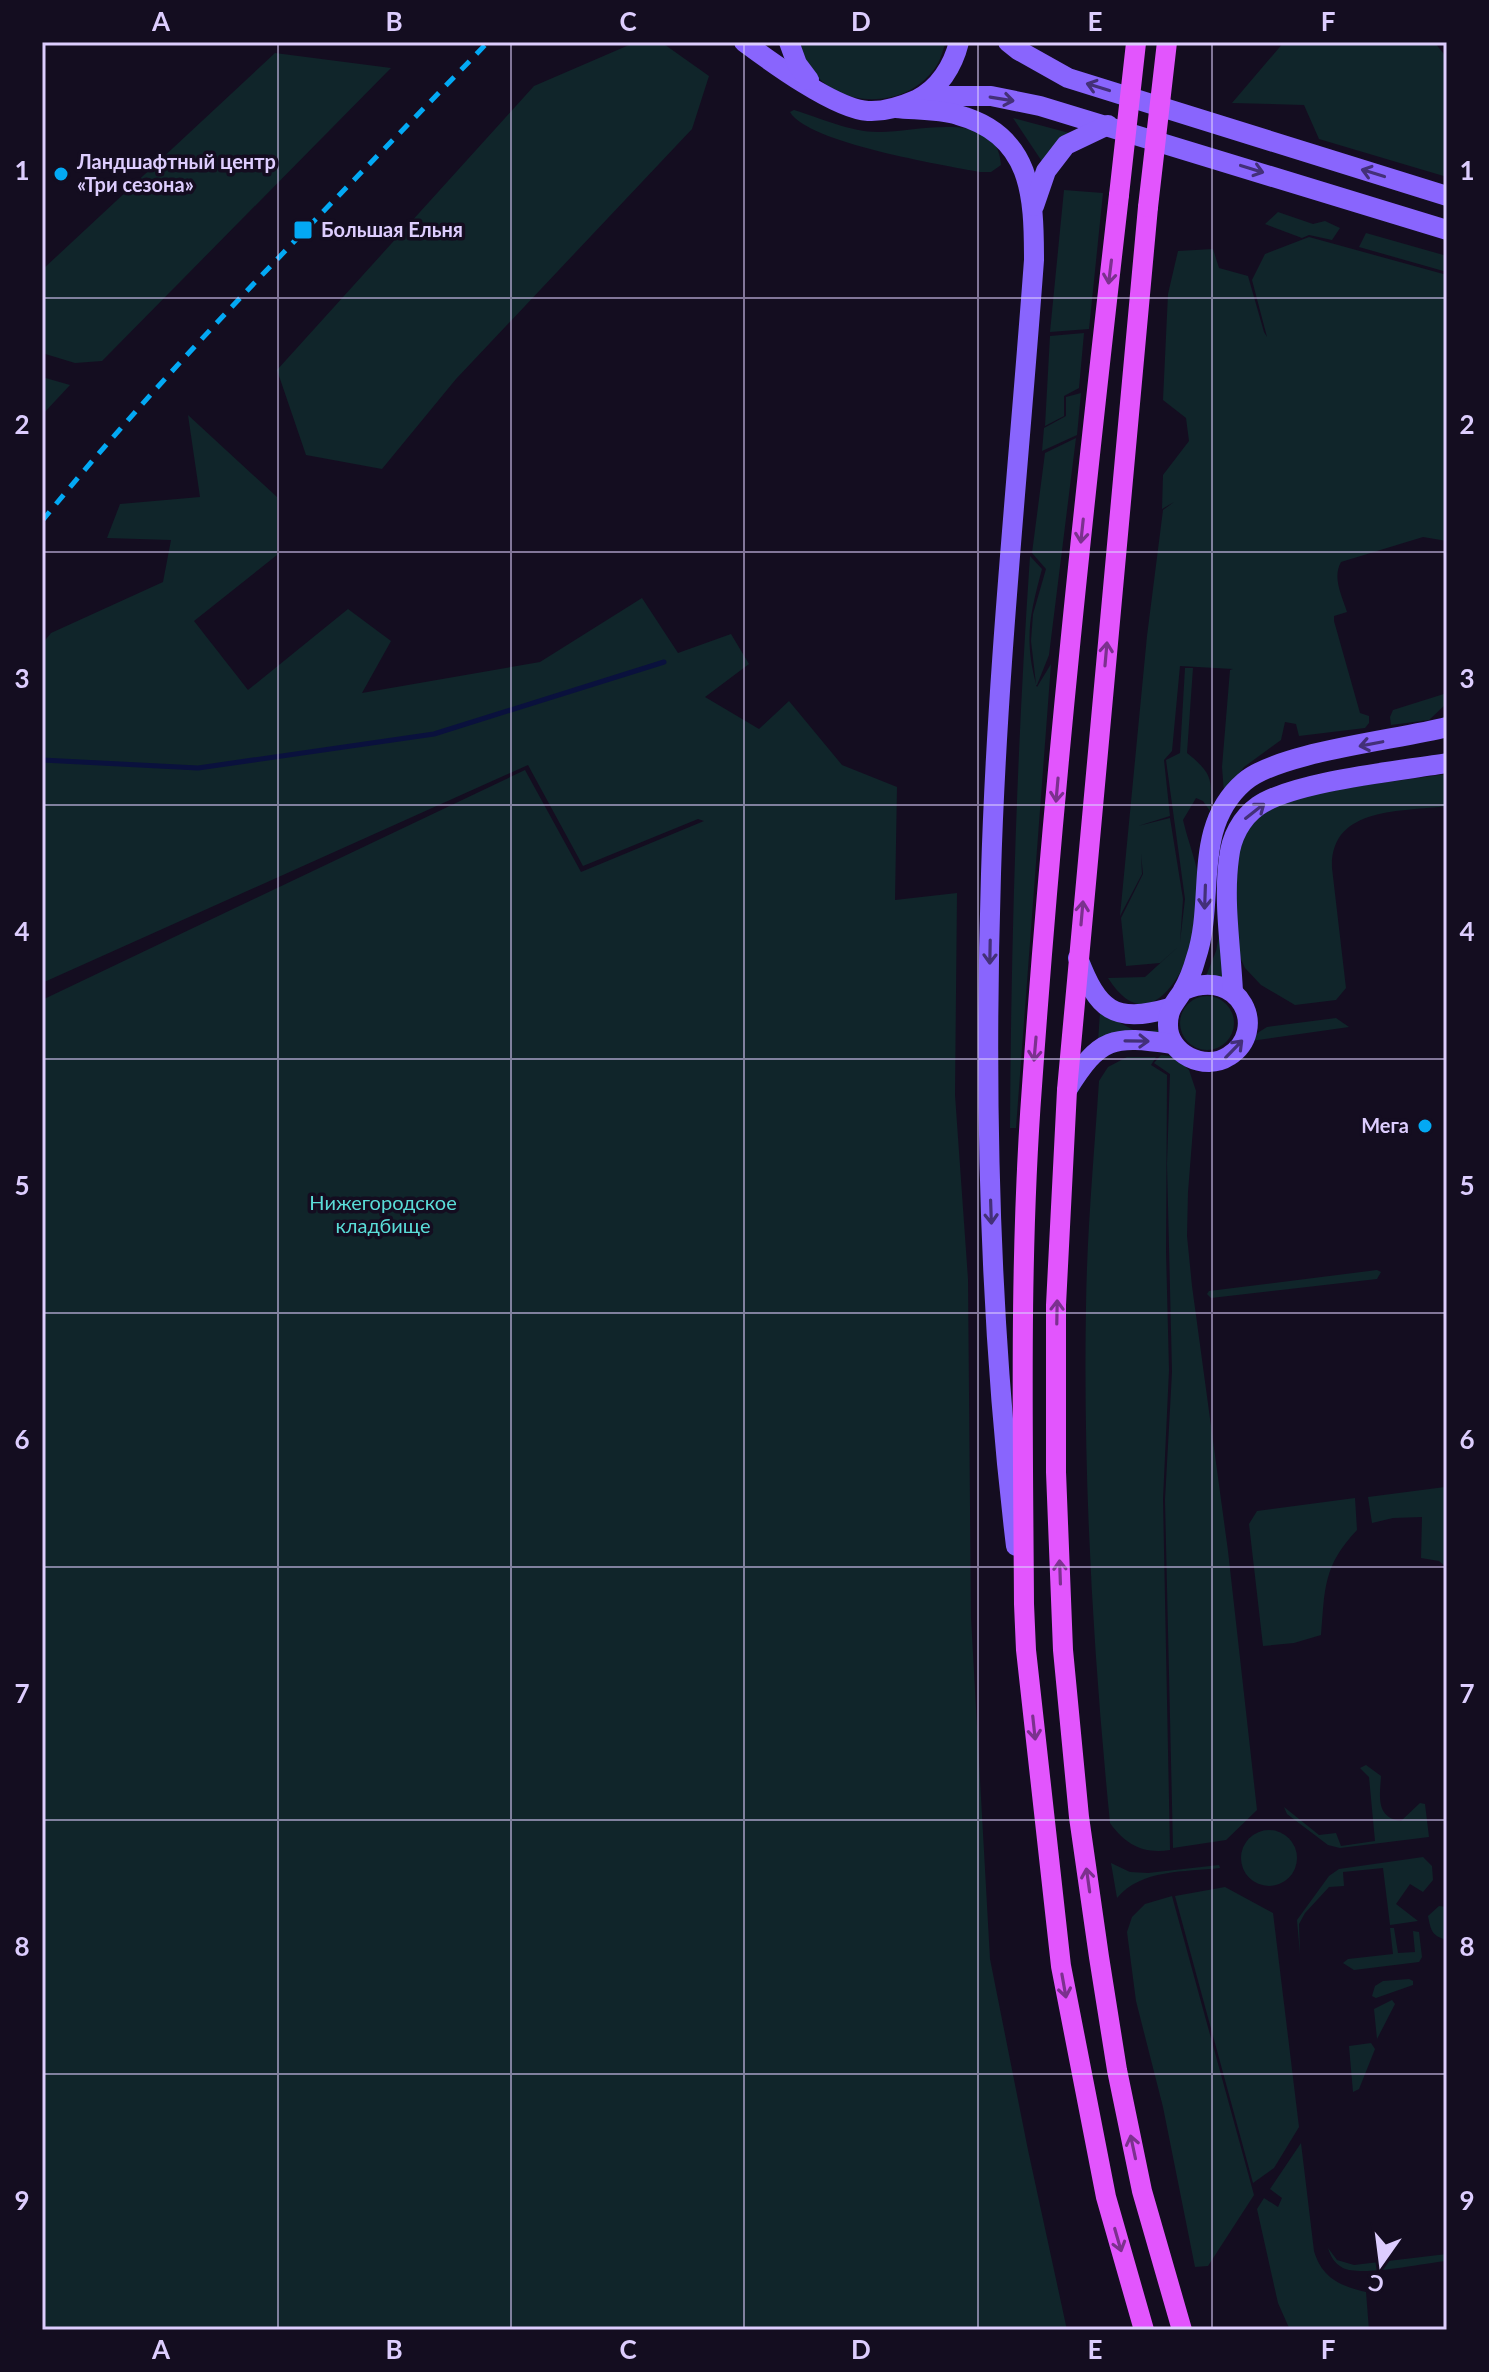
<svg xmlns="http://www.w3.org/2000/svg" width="1489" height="2372" font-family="Lato,sans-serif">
	<rect width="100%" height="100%" fill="#140d20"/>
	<g fill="#10252a">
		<polygon points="636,42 661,42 709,76 692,129 456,379 382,469 306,455 277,370 534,86"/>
		<path d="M799,42H946C943,49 941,59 937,65C909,110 837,111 809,66C804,59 802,49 799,42Z"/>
		<polygon points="1284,42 1435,43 1447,58 1447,177 1319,139 1304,105 1232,103"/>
		<polygon points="275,53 391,68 102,361 75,363 42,353 42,270"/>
		<path d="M794,110C820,118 851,132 878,132C914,133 998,107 1001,165L991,172H980C943,165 808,143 790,112Z"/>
		<polygon points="1013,118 1073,134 1045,166"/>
		<polygon points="1064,190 1103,193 1089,329 1050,332"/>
		<polygon points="1278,212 1313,224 1325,221 1340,228 1332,240 1309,235 1302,238 1265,224"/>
		<polygon points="1366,233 1447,256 1447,272 1359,247"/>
		<path d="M1309,237L1447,275V541L1423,537L1341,562C1332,578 1342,596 1347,612L1334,616V621L1360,713L1369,716V723L1365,728L1299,736L1296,724L1285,722L1281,740L1244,767L1224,793L1222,767L1230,670L1233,669L1180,666L1172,751L1164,760L1170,816L1138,826L1170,818L1183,899L1180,942L1185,899L1166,760L1180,753L1185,668H1193L1187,753C1213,774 1212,779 1210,811L1203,801L1196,798L1183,820C1190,850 1207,887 1201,918C1192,961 1152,1048 1108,978L1145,977L1179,946L1160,963L1126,966L1121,918L1143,874L1141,854L1142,874L1120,916L1147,636L1163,510L1174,502L1162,509L1163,475L1189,441L1186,418L1163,400L1168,294L1178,251L1213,249L1219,268L1248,276L1264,332L1267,337L1252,280L1265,254Z"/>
		<polygon points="1084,333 1079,388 1064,396 1064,416 1045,426 1050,336"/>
		<polygon points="42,377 70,385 42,415"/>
		<polygon points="1081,393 1077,435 1042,451 1044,428 1066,416 1066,397"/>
		<polygon points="188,415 277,497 277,555 194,621 248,690 348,609 391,641 362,693 540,662 642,598 678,653 731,634 749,664 705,697 759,729 789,701 842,765 897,787 895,900 957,893 955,1095 968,1279 971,1618 990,1959 1028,2150 1067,2330 42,2330 42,1000 525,770 581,872 704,821 698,819 583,866 528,765 42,983 42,644 51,633 163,582 171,540 107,538 120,504 200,497"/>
		<path d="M1076,438L1049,655L1037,685H1036L1037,687L1051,664L1016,1128H1010C1011,936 1017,747 1030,556L1042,569C1030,614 1024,638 1036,684L1031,641L1033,614L1046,569L1032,553L1045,453Z"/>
		<polygon points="1447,693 1447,703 1429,720 1391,725 1390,717 1393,710"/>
		<path d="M1447,774V806C1402,812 1330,806 1332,868L1346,988L1336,1000L1295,1005L1261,985L1245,968L1239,955L1233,869L1244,825L1257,812L1322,791Z"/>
		<polygon points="1223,915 1226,980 1206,976 1216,951"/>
		<circle cx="1207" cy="1023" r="27"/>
		<polygon points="1100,1012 1137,1032 1166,1029 1167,1036 1098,1042"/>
		<polygon points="1336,1018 1349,1027 1251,1041 1259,1032 1267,1027"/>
		<polygon points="1161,1055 1176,1057 1189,1070 1196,1091 1188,1192 1187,1236 1192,1286 1228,1551 1257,1810 1226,1840 1173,1848 1165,1500 1172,1372 1167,1164 1170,1074 1154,1063"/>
		<path d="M1127,1057H1156L1151,1065L1167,1075L1166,1251L1169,1370L1163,1499L1170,1850C1143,1854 1126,1845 1110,1823C1093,1651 1083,1479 1086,1306C1087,1231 1094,1156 1099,1081L1108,1067Z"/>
		<polygon points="1377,1270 1381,1272 1377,1279 1211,1298 1207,1294 1209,1291"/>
		<polygon points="1445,1487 1447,1568 1439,1561 1421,1558 1422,1517 1393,1518 1372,1523 1368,1497"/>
		<path d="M1355,1498L1357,1530C1323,1566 1325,1588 1321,1635L1294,1643L1263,1646L1249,1524L1257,1511Z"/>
		<path d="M1366,1765L1381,1776C1380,1795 1375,1818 1401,1821L1420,1803L1425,1804L1429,1837L1340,1848L1328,1845L1287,1814L1284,1807L1319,1835L1336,1833L1341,1846L1375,1841L1369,1777L1360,1768Z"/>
		<circle cx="1269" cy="1858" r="28"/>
		<polygon points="1423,1857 1432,1866 1433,1880 1423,1892 1410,1884 1396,1904 1418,1921 1390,1925 1383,1868 1343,1872 1344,1886 1329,1887 1305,1913 1299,1924 1300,1955 1297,1920 1329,1876 1339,1869"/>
		<path d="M1111,1863L1130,1872L1148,1873L1219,1865L1220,1868C1185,1872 1141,1869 1117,1898Z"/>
		<polygon points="1225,1887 1273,1913 1299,2127 1274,2168 1253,2183 1175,1896"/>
		<polygon points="1172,1896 1254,2195 1208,2266 1195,2267 1163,2107 1136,2001 1127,1932 1132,1917 1145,1904"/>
		<path d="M1439,1906L1447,1907V1940C1432,1936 1431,1931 1428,1916Z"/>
		<polygon points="1390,1928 1394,1928 1398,1953 1415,1952 1413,1931 1419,1932 1422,1957 1419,1962 1354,1970 1343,1963 1348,1959 1393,1954"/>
		<polygon points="1409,1979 1413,1981 1413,1985 1376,1998 1372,1996 1375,1986 1383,1981"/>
		<polygon points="1392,2000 1395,2004 1377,2039 1374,2009"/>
		<polygon points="1371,2043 1375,2049 1359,2089 1353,2092 1349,2046"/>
		<path d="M1301,2143L1314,2251C1322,2278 1340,2286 1366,2292L1369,2330H1290L1278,2303L1257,2209L1264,2198L1278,2207L1282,2198L1270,2189Z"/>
		<path d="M1328,2248L1337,2260L1354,2265L1447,2254V2261C1424,2263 1361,2277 1343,2268C1334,2263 1331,2257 1328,2248Z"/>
	</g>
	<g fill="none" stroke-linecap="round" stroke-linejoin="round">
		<polyline stroke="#0a113d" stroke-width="5" points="42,760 198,768 434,734 664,662"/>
		<g stroke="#8965fd" stroke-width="20">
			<path d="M744,42C771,62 835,109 868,111C885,112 900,107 916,100C939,89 953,66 959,42"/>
			<polyline points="789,42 797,64 809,80"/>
			<polyline points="1008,42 1018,50 1068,78 1447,196"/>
			<polyline points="924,96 991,96 1040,106 1447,230"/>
			<path d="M896,108C916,110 939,109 958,115C1032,135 1034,196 1034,260C1019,464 997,669 991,874C984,1098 989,1324 1016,1546"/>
			<polyline points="1034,206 1046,171 1066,145 1108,125"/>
			<path d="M1078,958C1098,1010 1113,1024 1170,1008"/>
			<path d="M1184,990C1241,966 1269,1031 1229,1056C1205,1072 1167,1054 1168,1024C1168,1009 1175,1003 1182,992C1188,982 1193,969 1196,958C1216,899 1191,828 1244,782C1278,752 1397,740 1447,727"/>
			<path d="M1233,992C1231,948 1223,901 1229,858C1231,838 1241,818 1258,806C1294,781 1400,771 1447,763"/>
			<path d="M1067,1090C1100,1037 1112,1035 1173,1044"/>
		</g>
		<g stroke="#e255fd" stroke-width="20">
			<path d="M1119,195C1085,491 1053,788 1032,1086C1019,1258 1023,1432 1024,1604L1026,1650L1061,1966L1106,2197L1144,2330"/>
			<polyline points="1148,207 1067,1090 1056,1305 1056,1472 1063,1650 1079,1817 1099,1957 1117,2070 1142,2191 1182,2330"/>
		</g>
		<path stroke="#03a9f4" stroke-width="5" stroke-dasharray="12 10" stroke-linecap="butt" d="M42,521C180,352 337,199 488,42"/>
		<g stroke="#e255fd" stroke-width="20">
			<polyline points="1119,195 1136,43"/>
			<polyline points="1148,207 1167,42"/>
		</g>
	</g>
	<defs><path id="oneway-shaft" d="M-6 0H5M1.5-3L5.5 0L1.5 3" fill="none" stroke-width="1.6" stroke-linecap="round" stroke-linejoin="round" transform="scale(2)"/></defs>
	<g stroke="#433078">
		<use href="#oneway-shaft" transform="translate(1098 87) rotate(-163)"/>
		<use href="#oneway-shaft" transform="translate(1002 99) rotate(9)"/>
		<use href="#oneway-shaft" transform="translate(1252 169) rotate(17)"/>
		<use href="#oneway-shaft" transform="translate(1373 173) rotate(-163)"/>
		<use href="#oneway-shaft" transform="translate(1371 744) rotate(169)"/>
		<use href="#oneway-shaft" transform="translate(1255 811) rotate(-38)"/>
		<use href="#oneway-shaft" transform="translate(1205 897) rotate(92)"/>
		<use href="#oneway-shaft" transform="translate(990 952) rotate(91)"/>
		<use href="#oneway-shaft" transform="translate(1137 1041) rotate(1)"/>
		<use href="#oneway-shaft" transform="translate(1234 1049) rotate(-46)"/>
		<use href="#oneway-shaft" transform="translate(991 1212) rotate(88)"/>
	</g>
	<g stroke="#7b318e">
		<use href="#oneway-shaft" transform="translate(1110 272) rotate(97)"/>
		<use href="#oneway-shaft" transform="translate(1082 531) rotate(96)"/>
		<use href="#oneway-shaft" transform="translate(1106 654) rotate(-85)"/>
		<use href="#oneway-shaft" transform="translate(1057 790) rotate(95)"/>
		<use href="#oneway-shaft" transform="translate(1082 913) rotate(-85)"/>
		<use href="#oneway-shaft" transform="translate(1035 1049) rotate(95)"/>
		<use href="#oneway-shaft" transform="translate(1057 1312) rotate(-89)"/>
		<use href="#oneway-shaft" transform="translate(1060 1572) rotate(-92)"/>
		<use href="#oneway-shaft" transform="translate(1034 1728) rotate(84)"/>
		<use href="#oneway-shaft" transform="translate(1088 1880) rotate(-98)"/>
		<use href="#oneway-shaft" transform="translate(1064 1986) rotate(80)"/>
		<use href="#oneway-shaft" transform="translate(1133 2147) rotate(-102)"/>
		<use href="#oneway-shaft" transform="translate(1118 2240) rotate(74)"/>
	</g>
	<path fill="none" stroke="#ddcdfe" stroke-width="2" stroke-opacity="0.55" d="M278,42V2330M511,42V2330M744,42V2330M978,42V2330M1212,42V2330M42,298H1447M42,552H1447M42,805H1447M42,1059H1447M42,1313H1447M42,1567H1447M42,1820H1447M42,2074H1447"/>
	<g fill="#03a9f4" stroke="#140d20" stroke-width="3">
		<circle cx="61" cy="174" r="8"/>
		<rect x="293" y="220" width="20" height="20" rx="4"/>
		<circle cx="1425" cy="1126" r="8"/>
	</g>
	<g text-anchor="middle" stroke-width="7" stroke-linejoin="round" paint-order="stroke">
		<g font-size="20" font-weight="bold" fill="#ddcdfe" stroke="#140d20" text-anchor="start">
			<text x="77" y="169">Ландшафтный центр<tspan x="77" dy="23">«Три сезона»</tspan></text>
			<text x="321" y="237">Большая Ельня</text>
			<text x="1409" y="1133" text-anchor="end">Мега</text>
		</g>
		<g font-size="20" fill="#5addd8" stroke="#140d20">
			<text x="383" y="1210">Нижегородское<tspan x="383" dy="23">кладбище</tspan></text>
		</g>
	</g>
	<rect width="1489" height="2372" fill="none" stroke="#140d20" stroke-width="88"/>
	<g transform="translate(1381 2264) rotate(194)" stroke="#140d20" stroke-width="6" paint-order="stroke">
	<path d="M0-6L14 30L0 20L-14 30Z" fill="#ddcdfe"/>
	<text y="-12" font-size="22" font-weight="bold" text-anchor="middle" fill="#ddcdfe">С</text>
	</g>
	<rect x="44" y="44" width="1401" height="2284" fill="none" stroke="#ddcdfe" stroke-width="3"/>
	<g font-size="26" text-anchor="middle" font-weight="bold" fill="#ddcdfe">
		<text x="161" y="31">A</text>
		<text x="394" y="31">B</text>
		<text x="628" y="31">C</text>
		<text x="861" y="31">D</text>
		<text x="1095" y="31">E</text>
		<text x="1328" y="31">F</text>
		<text x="22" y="180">1</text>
		<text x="1467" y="180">1</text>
		<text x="22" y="434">2</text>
		<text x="1467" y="434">2</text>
		<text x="22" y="688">3</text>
		<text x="1467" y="688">3</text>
		<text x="22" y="941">4</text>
		<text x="1467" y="941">4</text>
		<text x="22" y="1195">5</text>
		<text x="1467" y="1195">5</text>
		<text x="22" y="1449">6</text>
		<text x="1467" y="1449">6</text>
		<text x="22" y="1703">7</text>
		<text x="1467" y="1703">7</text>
		<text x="22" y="1956">8</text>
		<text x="1467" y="1956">8</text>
		<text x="22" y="2210">9</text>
		<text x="1467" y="2210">9</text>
		<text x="161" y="2359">A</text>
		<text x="394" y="2359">B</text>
		<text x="628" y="2359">C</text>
		<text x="861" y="2359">D</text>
		<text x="1095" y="2359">E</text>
		<text x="1328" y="2359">F</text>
	</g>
</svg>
